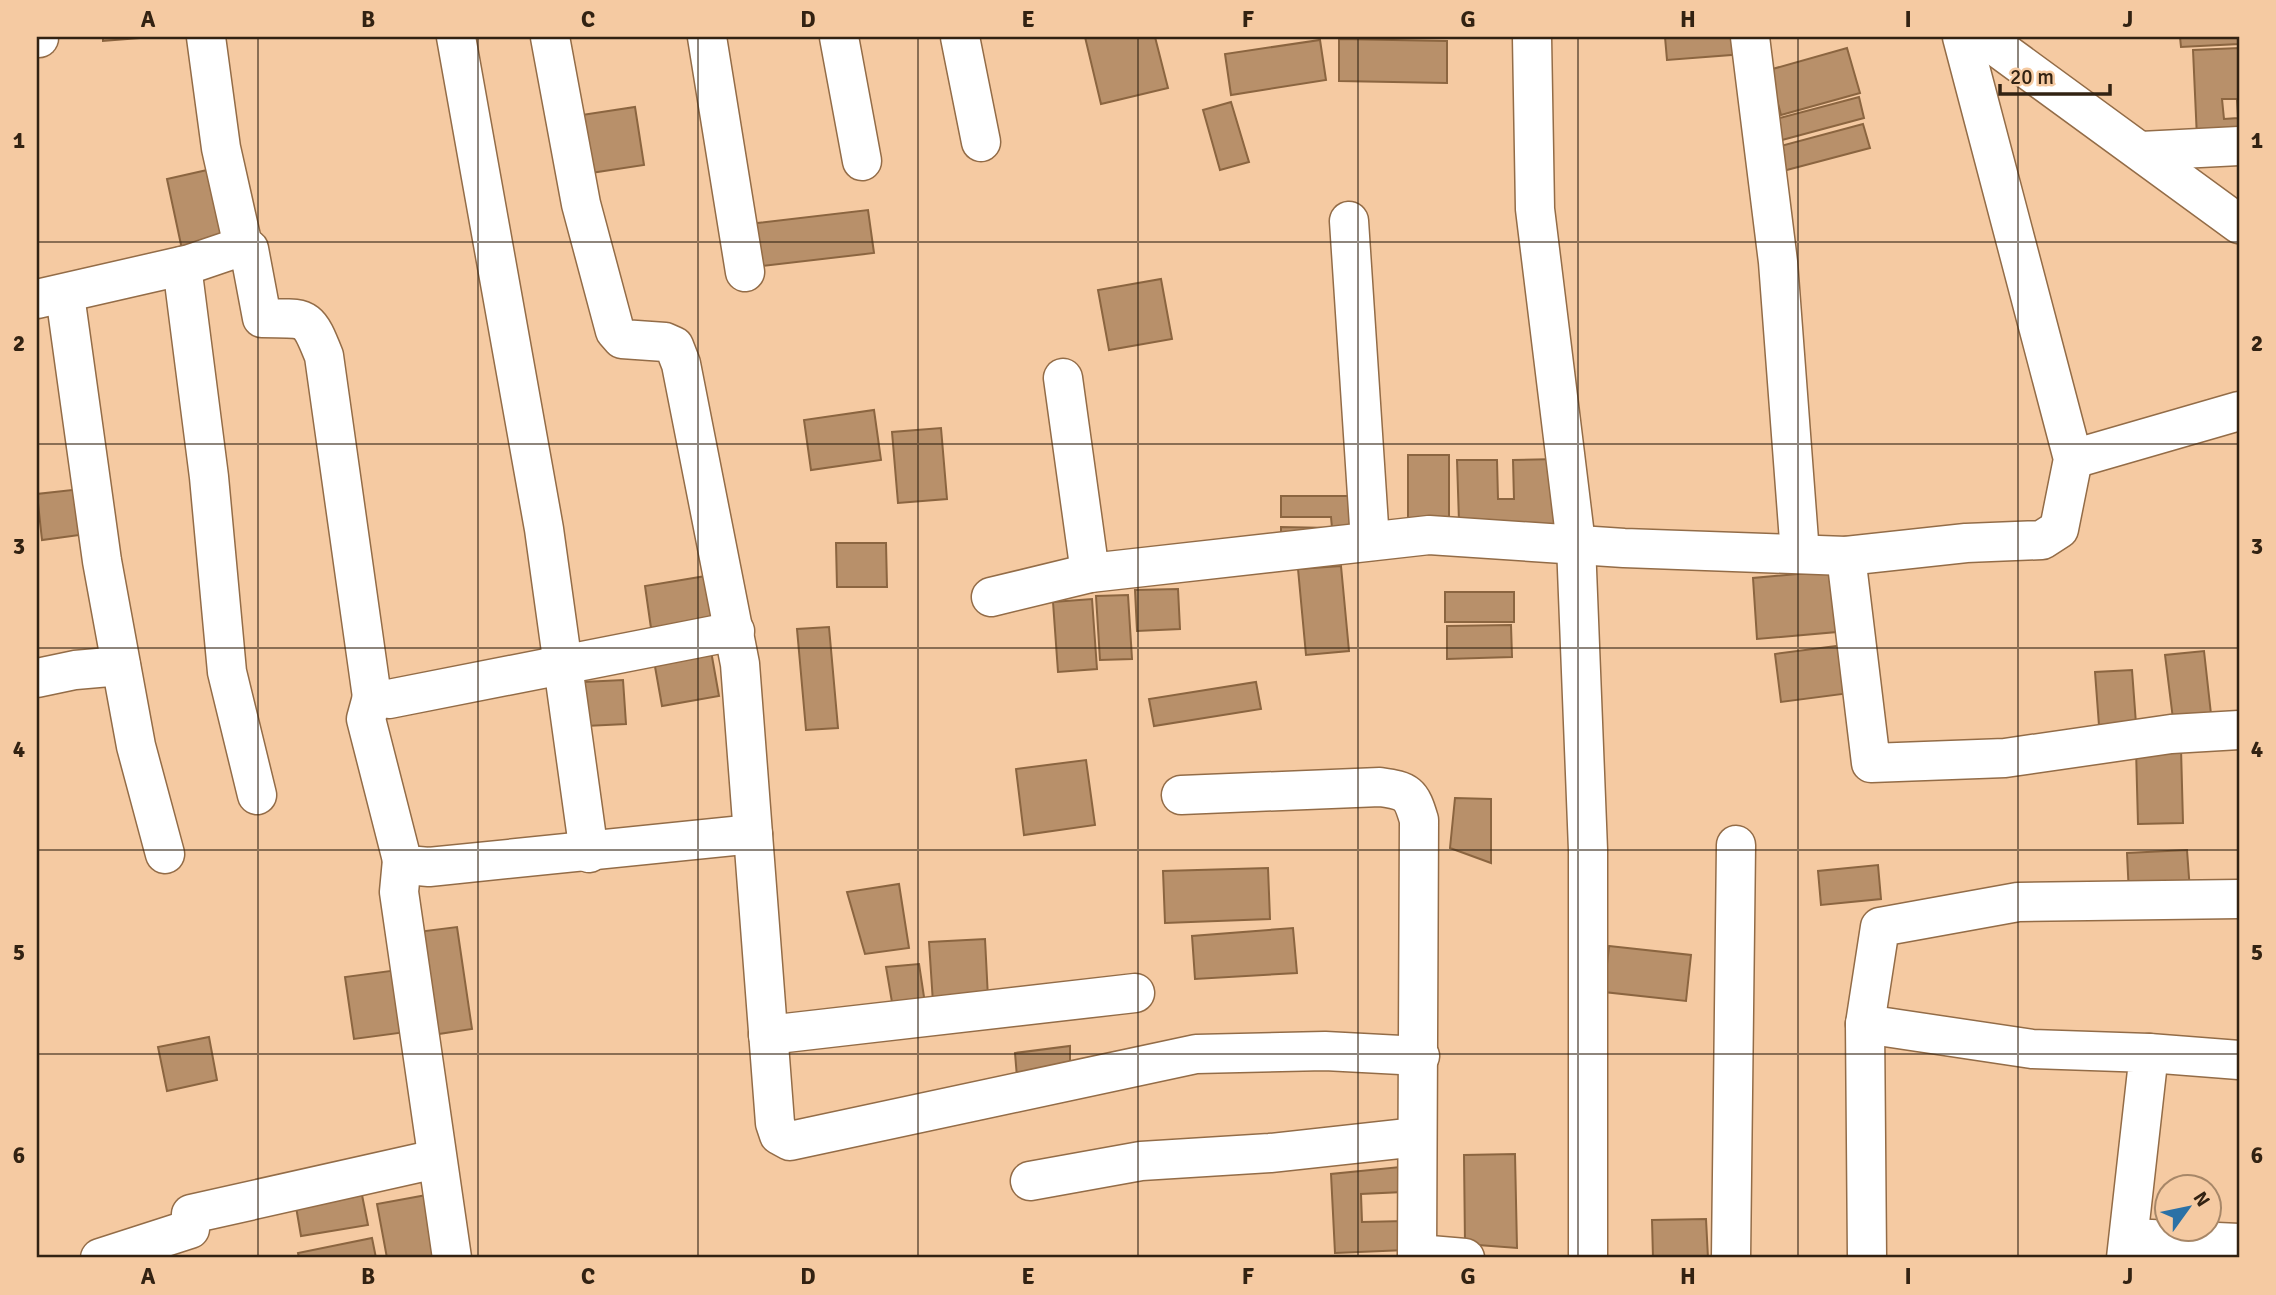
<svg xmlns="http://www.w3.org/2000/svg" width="2276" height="1295" font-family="Signika,sans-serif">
	<rect width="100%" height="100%" fill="#f5caa2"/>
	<g fill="#b8906a" stroke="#8b6540" stroke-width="2" fill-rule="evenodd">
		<polygon points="103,37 153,37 103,41"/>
		<polygon points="1085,37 1155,37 1168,88 1101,104"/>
		<polygon points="1665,37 1742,37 1744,54 1667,60"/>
		<polygon points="2180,37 2239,37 2239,44 2181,47"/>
		<polygon points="1339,39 1447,41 1447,83 1339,81"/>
		<polygon points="1320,40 1326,80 1231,95 1225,54"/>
		<polygon points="1847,48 1860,93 1781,115 1769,70"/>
		<path d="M2239,48V136L2197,138L2193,50ZM2222,99H2237L2238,118L2224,119Z"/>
		<polygon points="1859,97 1864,118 1782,140 1776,119"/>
		<polygon points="1231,102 1249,162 1220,170 1203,110"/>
		<polygon points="635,107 644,165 584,174 575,116"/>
		<polygon points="1863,124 1870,148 1783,171 1777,147"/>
		<polygon points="216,168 232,244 183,254 167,179"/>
		<polygon points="868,210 874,253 754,267 749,224"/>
		<polygon points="1161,279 1172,339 1109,350 1098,290"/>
		<polygon points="874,410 881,460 811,470 804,420"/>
		<polygon points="941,428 947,499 898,503 892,432"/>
		<polygon points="1408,455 1449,455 1449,520 1408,521"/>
		<polygon points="1558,459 1558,533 1459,522 1457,460 1497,460 1498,499 1514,499 1513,460"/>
		<polygon points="81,489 87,534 42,540 37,494"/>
		<polygon points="1281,496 1354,496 1354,541 1281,541 1281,527 1332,528 1331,517 1281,517"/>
		<polygon points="836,543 886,543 887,587 837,587"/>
		<polygon points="1341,566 1349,651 1306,655 1298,569"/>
		<polygon points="1843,570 1848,631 1757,639 1753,578"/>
		<polygon points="718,574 726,617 651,628 645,586"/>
		<polygon points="1178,589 1180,629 1137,631 1135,590"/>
		<rect x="1445" y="592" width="69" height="30"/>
		<polygon points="1128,595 1132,659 1100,660 1096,596"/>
		<polygon points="1092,599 1097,669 1058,672 1053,602"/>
		<polygon points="1511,625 1512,657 1447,659 1447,626"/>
		<polygon points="829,627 838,728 806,730 797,629"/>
		<polygon points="1851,644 1858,692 1781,702 1775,654"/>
		<polygon points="711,651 719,696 662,706 654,661"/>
		<polygon points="2204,651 2212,723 2174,727 2165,655"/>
		<polygon points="2132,670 2137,737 2100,739 2095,672"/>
		<polygon points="623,680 626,724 586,726 583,682"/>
		<polygon points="1256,682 1261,709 1154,726 1149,699"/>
		<polygon points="2181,748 2183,823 2138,824 2136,749"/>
		<polygon points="1086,760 1095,825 1024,835 1016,769"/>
		<polygon points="1455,798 1491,799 1491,863 1450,848"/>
		<polygon points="2187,850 2190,891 2129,895 2127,853"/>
		<polygon points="1878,865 1881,899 1821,905 1818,871"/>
		<polygon points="1268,868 1270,919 1165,923 1163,871"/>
		<polygon points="899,884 909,948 865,954 847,892"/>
		<polygon points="457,927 472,1029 432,1035 417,932"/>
		<polygon points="1293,928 1297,973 1195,979 1192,936"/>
		<polygon points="985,939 988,998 933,1003 929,942"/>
		<polygon points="1609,946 1691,955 1686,1001 1604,992"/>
		<polygon points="919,964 926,1010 894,1014 886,967"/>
		<polygon points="405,969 414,1031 354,1039 345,977"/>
		<polygon points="209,1037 217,1080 167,1091 158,1047"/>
		<polygon points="1070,1046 1070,1069 1017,1077 1015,1053"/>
		<polygon points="1515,1154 1517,1248 1465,1244 1464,1155"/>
		<polygon points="1400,1167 1403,1192 1361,1194 1362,1222 1405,1221 1406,1250 1335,1253 1331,1174"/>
		<polygon points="361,1190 368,1225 301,1236 295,1201"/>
		<polygon points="432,1194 443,1258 387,1258 377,1204"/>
		<polygon points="1706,1219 1708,1258 1653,1258 1652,1220"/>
		<polygon points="372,1238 376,1258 299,1258 298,1253"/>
	</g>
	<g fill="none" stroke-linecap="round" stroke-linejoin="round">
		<g stroke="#936c47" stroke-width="41">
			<g id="minor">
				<polyline points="39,37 39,38"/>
				<polyline points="206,37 221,148 243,246"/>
				<polyline points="456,37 544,529 589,853"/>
				<polyline points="550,37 581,204 615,331 622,339 665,342 674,346 681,364 740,664 775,1123 779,1135 790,1141 1196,1054 1325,1051 1420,1056"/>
				<polyline points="707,37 745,272"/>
				<polyline points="839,37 862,161"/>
				<polyline points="960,37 981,142"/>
				<polyline points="1532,37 1535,209 1576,544 1588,850 1588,1258"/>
				<polyline points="1750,37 1778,262 1800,554"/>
				<polyline points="1983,37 2239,224"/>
				<polyline points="2141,151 2239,146"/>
				<polyline points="1349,221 1370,541"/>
				<polyline points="182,266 209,477 227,672 257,795"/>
				<polyline points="65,295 102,561 136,746 165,854"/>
				<path d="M37,299L190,264L243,246L249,249L262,318C307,319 307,313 324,356L372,697"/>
				<polyline points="1063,378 1090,573"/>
				<polyline points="2073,459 2239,411"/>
				<polyline points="1846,556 1871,763 2005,758 2171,734 2239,730"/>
				<polyline points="991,597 1090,573 1429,535 1624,548 1846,556 1966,543 2042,540 2059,529 2073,459 1962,37"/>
				<polyline points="735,631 389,699 372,697 366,719 402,860 407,865 429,867 753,834"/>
				<polyline points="37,678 75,670 121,666"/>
				<path d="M1181,795L1380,787C1408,791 1411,793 1419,820L1417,1258"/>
				<polyline points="402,860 399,892 452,1258"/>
				<polyline points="1865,1024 2032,1049 2149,1053 2126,1258"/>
				<polyline points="768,1035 1135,993"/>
				<polyline points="2149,1053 2239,1060"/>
				<polyline points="1030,1181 1141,1161 1270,1153 1417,1137"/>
				<polyline points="2129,1238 2239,1243"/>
				<polyline points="100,1258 190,1229 191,1214 436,1159"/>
				<polyline points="1417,1258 1418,1254 1465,1258"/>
				<polyline points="1731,1258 1736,845"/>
				<polyline points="1867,1258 1865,1024 1880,927 2018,902 2239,899"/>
			</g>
		</g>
		<use href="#minor" stroke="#fff" stroke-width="38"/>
	</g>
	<path fill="none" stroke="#322212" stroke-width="2" stroke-opacity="0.55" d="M258,37V1258M478,37V1258M698,37V1258M918,37V1258M1138,37V1258M1358,37V1258M1578,37V1258M1798,37V1258M2018,37V1258M37,242H2239M37,444H2239M37,648H2239M37,850H2239M37,1054H2239"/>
	<rect width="2276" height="1295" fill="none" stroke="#f5caa2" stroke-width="77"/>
	<g transform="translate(2188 1208) rotate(57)"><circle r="33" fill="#f5caa2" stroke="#a78768" stroke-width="2"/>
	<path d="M0-5L12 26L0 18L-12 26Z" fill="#2b71a6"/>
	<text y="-10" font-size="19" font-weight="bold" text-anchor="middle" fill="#322212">N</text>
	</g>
	<path d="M2000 84v10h110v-10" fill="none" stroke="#322212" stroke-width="3.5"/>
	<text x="2010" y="84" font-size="21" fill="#322212" stroke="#f5caa2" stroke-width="5" paint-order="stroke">20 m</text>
	<rect x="38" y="38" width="2200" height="1218" fill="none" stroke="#322212" stroke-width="2.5"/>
	<g font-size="23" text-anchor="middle" font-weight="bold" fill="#322212">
		<text x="148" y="27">A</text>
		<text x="368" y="27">B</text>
		<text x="588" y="27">C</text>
		<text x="808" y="27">D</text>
		<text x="1028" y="27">E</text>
		<text x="1248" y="27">F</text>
		<text x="1468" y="27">G</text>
		<text x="1688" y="27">H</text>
		<text x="1908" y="27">I</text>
		<text x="2128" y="27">J</text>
		<text x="19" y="148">1</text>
		<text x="2257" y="148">1</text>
		<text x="19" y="351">2</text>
		<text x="2257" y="351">2</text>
		<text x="19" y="554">3</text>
		<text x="2257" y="554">3</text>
		<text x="19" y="757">4</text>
		<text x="2257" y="757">4</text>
		<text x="19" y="960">5</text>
		<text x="2257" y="960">5</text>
		<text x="19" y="1163">6</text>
		<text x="2257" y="1163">6</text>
		<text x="148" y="1284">A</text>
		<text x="368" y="1284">B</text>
		<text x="588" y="1284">C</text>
		<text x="808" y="1284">D</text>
		<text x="1028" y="1284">E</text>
		<text x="1248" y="1284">F</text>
		<text x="1468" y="1284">G</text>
		<text x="1688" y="1284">H</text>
		<text x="1908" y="1284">I</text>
		<text x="2128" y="1284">J</text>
	</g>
</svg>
